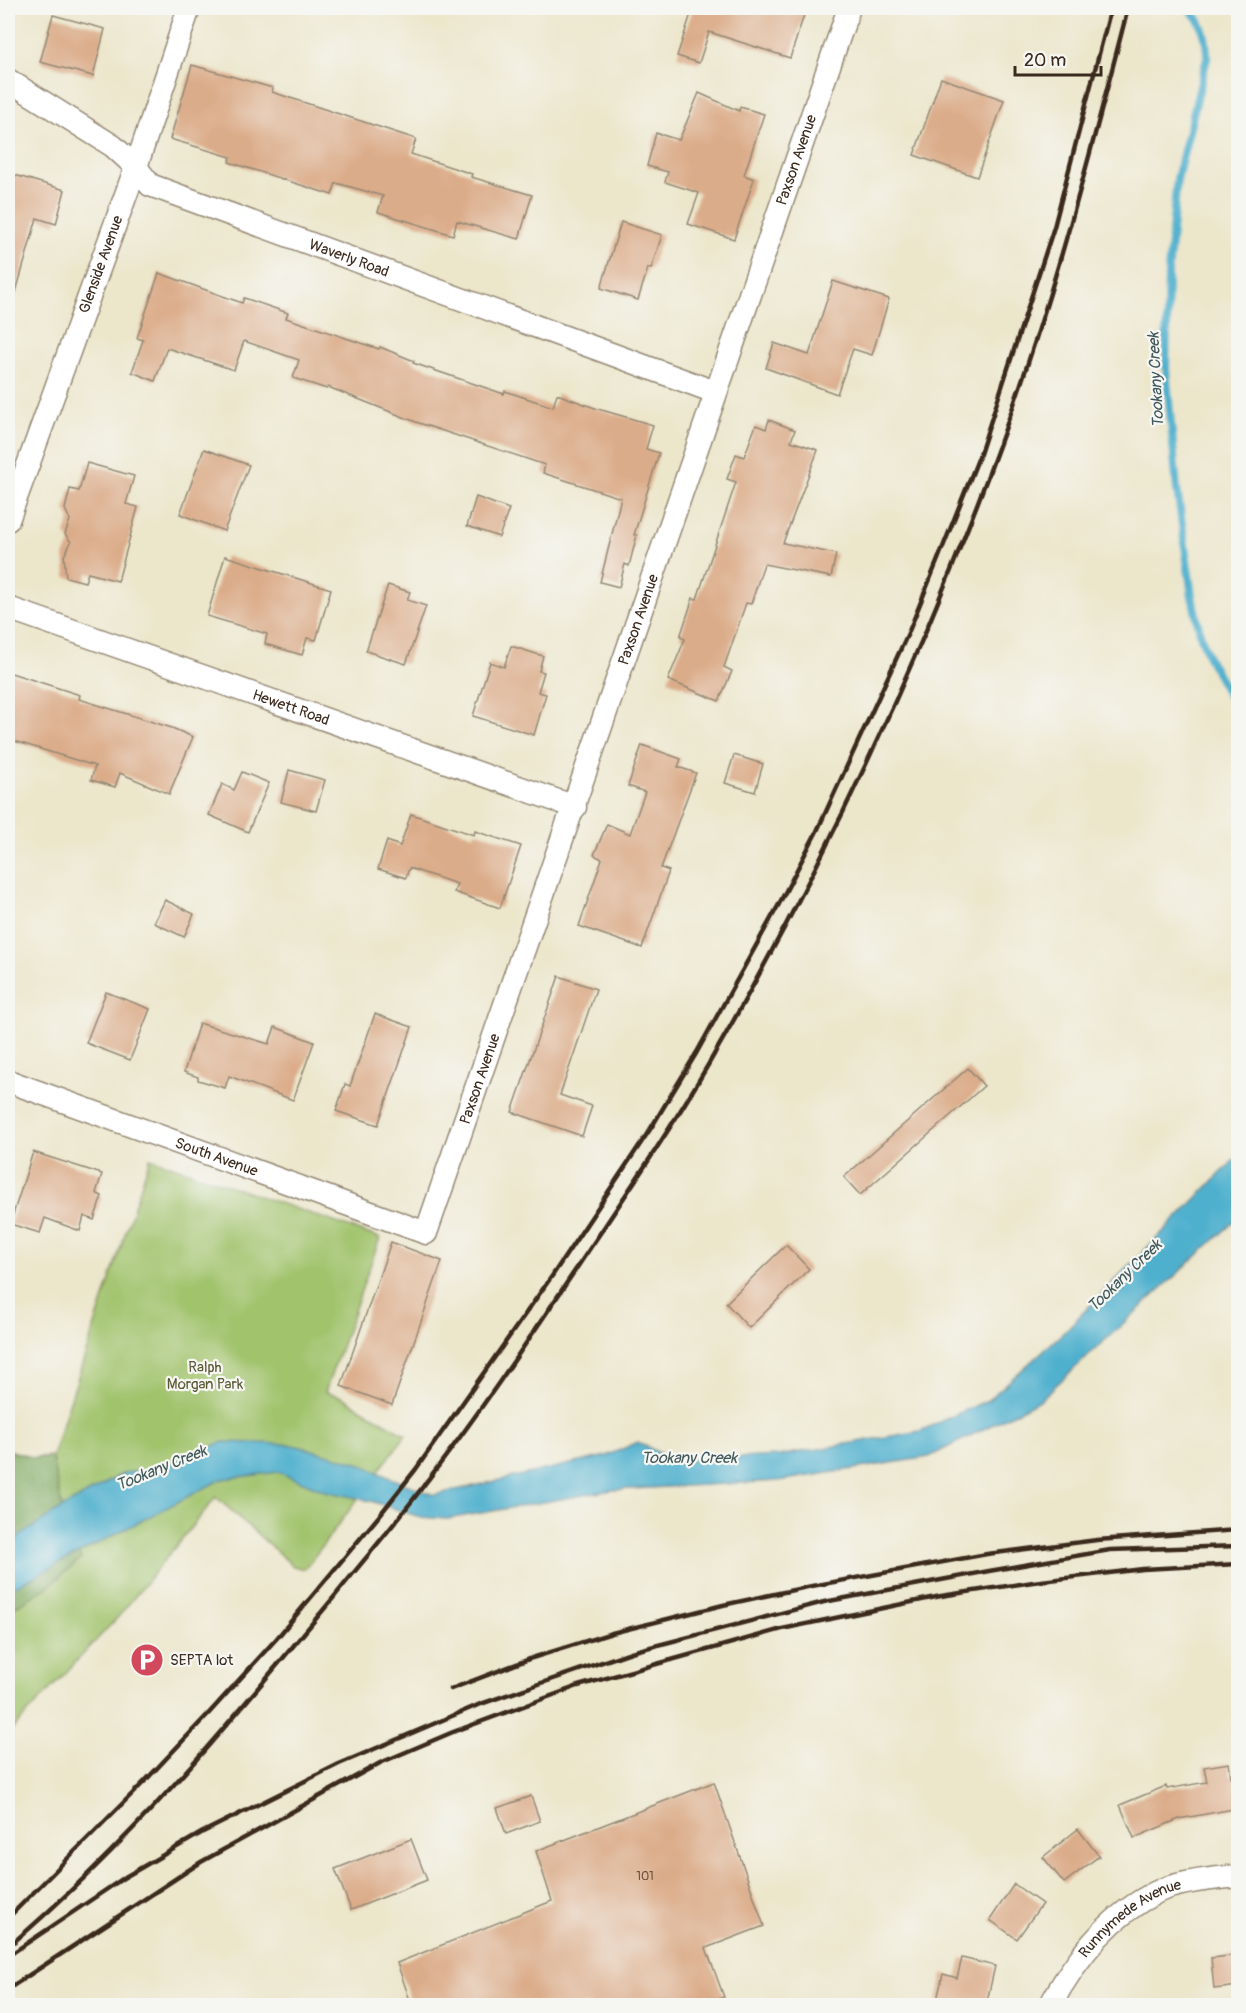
<svg xmlns="http://www.w3.org/2000/svg" width="1246" height="2013" font-family="Pangolin,sans-serif">
	<rect width="100%" height="100%" fill="#f6f6f2"/>
	<filter id="ink" filterUnits="userSpaceOnUse"><feTurbulence type="fractalNoise" baseFrequency=".0167" numOctaves="2"/><feDisplacementMap in="SourceGraphic" scale="12" xChannelSelector="R" yChannelSelector="G"/><feConvolveMatrix kernelMatrix="1 2 1 2 8 2 1 2 1" color-interpolation-filters="sRGB"/></filter>
	<filter id="wash" filterUnits="userSpaceOnUse"><feTurbulence type="fractalNoise" baseFrequency=".008" numOctaves="4" result="noise"/><feDisplacementMap in="SourceGraphic" scale="24" xChannelSelector="R" yChannelSelector="G"/><feGaussianBlur stdDeviation="1.35" result="paint"/><feColorMatrix in="noise" values="0 0 0 0 0 0 0 0 0 0 0 0 0 0 0 0 0 1.4 0 .05"/><feComposite in="paint" operator="in"/></filter>
	<g filter="url(#wash)">
		<rect width="100%" height="100%" fill="#ece6cb"/>
		<polygon fill="#a1c36c" stroke="#6e7645" stroke-width="1.5" points="150,1158 380,1238 325,1392 342,1397 406,1435 305,1569 293,1566 216,1497 118,1617 8,1734 8,1450 34,1458 52,1456"/>
		<polygon fill="#80a960" stroke="#5e6a3f" stroke-width="1.5" points="8,1450 34,1458 52,1457 62,1508 81,1559 48,1587 8,1611"/>
		<polygon fill="#50b0ce" stroke="#466d76" stroke-width="1.5" points="1238,1156 1238,1218 1040,1400 929,1457 778,1481 612,1490 447,1519 420,1517 371,1501 325,1491 278,1472 222,1479 8,1590 8,1544 62,1508 124,1473 157,1469 223,1442 288,1444 305,1448 358,1463 388,1477 434,1495 606,1456 638,1442 675,1461 778,1456 920,1431 988,1400 1063,1333"/>
		<g fill="none" stroke-linecap="round" stroke-linejoin="round">
			<path stroke="#50b0ce" stroke-width="8" d="M1188,8C1203,21 1207,38 1207,58L1177,179L1168,273L1166,368L1177,489L1192,596L1201,637L1209,659L1238,712"/>
		</g>
		<g id="blocks">
			<g fill="#dbac89">
				<polygon points="693,8 791,8 805,12 790,58 709,32 699,63 677,56"/>
				<polygon points="53,15 105,29 93,76 40,62"/>
				<polygon points="192,65 273,88 272,92 416,139 411,154 472,174 471,177 532,195 519,239 457,221 453,235 378,212 383,196 336,183 332,195 229,162 231,157 170,139"/>
				<polygon points="941,78 1004,100 977,177 914,155"/>
				<polygon points="699,93 739,111 740,107 764,114 744,175 754,179 734,239 688,224 699,193 665,182 668,172 647,166 656,133 679,140"/>
				<polygon points="8,173 65,190 56,224 37,218 14,299 8,298"/>
				<polygon points="621,222 662,235 651,269 648,268 638,300 601,288"/>
				<polygon points="159,273 242,303 244,298 288,313 286,318 379,349 380,347 414,361 413,363 504,394 505,391 553,407 557,394 595,408 653,425 646,449 659,453 634,535 637,535 629,566 625,564 619,587 600,582 621,498 543,473 545,465 416,422 328,387 327,389 293,378 299,360 244,341 234,370 167,348 155,381 132,372 143,340 137,338"/>
				<polygon points="833,281 889,299 872,355 853,349 837,394 766,368 774,343 809,355"/>
				<polygon points="769,420 795,430 791,441 818,450 783,543 836,554 831,577 764,564 751,604 746,603 724,667 732,671 719,701 668,680 685,639 680,637 693,598 697,599 736,482 727,479 736,454 744,457 756,425 766,429"/>
				<polygon points="204,449 249,465 224,531 180,514"/>
				<polygon points="87,463 134,476 126,504 138,507 118,581 88,573 85,582 66,577 64,556 71,542 65,534 70,520 65,509 70,489 79,491"/>
				<polygon points="476,497 509,509 499,537 467,526"/>
				<polygon points="225,556 331,589 316,640 307,638 302,655 265,644 267,634 207,616"/>
				<polygon points="388,585 410,592 407,600 426,606 406,664 366,651"/>
				<polygon points="511,646 543,656 539,671 544,672 538,692 546,694 534,735 473,716 490,662 504,667"/>
				<polygon points="8,672 80,695 79,699 172,728 193,737 169,794 120,773 115,787 91,780 95,766 8,739"/>
				<polygon points="642,745 681,759 678,767 696,773 661,868 669,871 642,948 579,926 602,859 594,855 607,824 630,834 645,792 628,786"/>
				<polygon points="734,755 763,764 755,792 725,783"/>
				<polygon points="289,770 325,780 316,811 281,802"/>
				<polygon points="242,772 269,783 248,832 209,815 222,784 234,790"/>
				<polygon points="411,814 474,835 475,831 521,846 500,908 454,892 457,884 409,868 406,878 378,869 387,841 400,846"/>
				<polygon points="165,900 194,914 184,937 154,923"/>
				<polygon points="559,976 596,989 560,1095 592,1106 582,1136 512,1112"/>
				<polygon points="106,992 150,1009 130,1060 86,1043"/>
				<polygon points="375,1014 412,1027 378,1125 336,1111 345,1084 350,1086"/>
				<polygon points="199,1023 269,1044 275,1027 314,1042 293,1100 229,1076 225,1088 198,1080 198,1077 184,1072"/>
				<polygon points="968,1068 984,1086 860,1195 844,1177"/>
				<polygon points="33,1152 102,1174 96,1193 102,1196 94,1220 84,1216 80,1231 45,1218 40,1233 10,1224"/>
				<polygon points="391,1242 442,1261 392,1405 341,1386"/>
				<polygon points="786,1245 809,1269 749,1328 726,1303"/>
				<polygon points="1229,1763 1231,1777 1235,1776 1239,1808 1179,1819 1134,1838 1120,1805 1166,1786 1167,1789 1207,1782 1204,1767"/>
				<polygon points="714,1782 764,1926 706,1948 724,1997 700,2006 412,2006 397,1963 552,1901 536,1851"/>
				<polygon points="531,1796 540,1821 506,1834 497,1808"/>
				<polygon points="1078,1829 1099,1856 1064,1883 1043,1857"/>
				<polygon points="411,1839 427,1880 351,1910 335,1869"/>
				<polygon points="1014,1884 1042,1904 1017,1939 990,1920"/>
				<polygon points="1239,1955 1239,1986 1214,1989 1211,1958"/>
				<polygon points="962,1958 995,1966 986,2006 961,2006 937,2000 943,1974 957,1978"/>
			</g>
		</g>
	</g>
	<g filter="url(#ink)">
		<use href="#blocks" fill-opacity="0" stroke="#948874" stroke-width="1.5"/>
		<g fill="none" stroke-linecap="round" stroke-linejoin="round">
			<g stroke="#948874" stroke-width="25">
				<g id="street">
					<path id="s1" d="M8,80L113,146L136,167L150,185L715,392"/>
					<path id="s2" d="M8,520L136,167L189,8"/>
					<path id="s3" d="M8,608L575,807"/>
					<path id="s4" d="M8,1081L426,1233C569,825 707,416 849,8"/>
					<path id="s5" d="M1050,2006C1075,1959 1108,1916 1157,1892C1176,1882 1216,1878 1238,1876"/>
				</g>
			</g>
			<use href="#street" stroke="#fff" stroke-width="22"/>
			<g stroke="#3b2a1e" stroke-width="4.5">
				<polyline points="451,1689 532,1658 612,1633 723,1605 812,1586 987,1554 1097,1540 1238,1530"/>
				<polyline points="8,1918 145,1781 210,1712 277,1638 379,1516 416,1469 552,1276 651,1128 697,1052 778,906 817,831 909,631 939,557 980,454 1054,227 1111,8"/>
				<path d="M8,1947C131,1843 232,1720 334,1597C365,1558 398,1521 427,1481C478,1415 525,1345 572,1275C618,1206 666,1137 708,1065C825,864 924,653 1003,435C1054,295 1091,151 1128,8"/>
				<polyline points="8,1956 125,1877 203,1832 339,1764 478,1705 631,1652 824,1602 989,1571 1110,1550 1238,1546"/>
				<polyline points="8,1989 201,1862 380,1763 453,1732 578,1686 782,1629 941,1596 1033,1582 1143,1569 1238,1564"/>
			</g>
		</g>
	</g>
	<defs>
		<g id="parking-disc" transform="scale(1.725)"><circle r="9.5" fill="#d1495b" stroke="#f6f6f2"/><path d="M-3.5-5.5H1a3.5 3.5 0 0 1 0 7H-1V5.5H-3.5ZM-1-3.4V-.6H.8a1.4 1.4 0 0 0 0-2.8Z" fill="#fff"/></g>
	</defs>
	<g fill-rule="evenodd">
		<use href="#parking-disc" x="147" y="1660"/>
	</g>
	<g text-anchor="middle" stroke-width="4.5" stroke-linejoin="round" paint-order="stroke">
		<g font-size="12" fill="#634a39">
			<text x="645" y="1880">101</text>
		</g>
		<g font-size="15" fill="#3b2a1e" stroke="#f6f6f2">
			<text dy="5" stroke="none"><textPath href="#s4" startOffset="1580">Paxson Avenue</textPath></text>
			<text dy="5" stroke="none"><textPath href="#s1" startOffset="390">Waverly Road</textPath></text>
			<text dy="5" stroke="none"><textPath href="#s2" startOffset="272">Glenside Avenue</textPath></text>
			<text dy="5" stroke="none"><textPath href="#s4" startOffset="1094">Paxson Avenue</textPath></text>
			<text dy="5" stroke="none"><textPath href="#s3" startOffset="300">Hewett Road</textPath></text>
			<text dy="5" stroke="none"><textPath href="#s4" startOffset="608">Paxson Avenue</textPath></text>
			<text dy="5" stroke="none"><textPath href="#s4" startOffset="222">South Avenue</textPath></text>
			<text dy="5" stroke="none"><textPath href="#s5" startOffset="122">Runnymede Avenue</textPath></text>
		</g>
		<g font-size="15" fill="#5a5835" stroke="#f6f6f2">
			<text x="205" y="1372">Ralph<tspan x="205" dy="17">Morgan Park</tspan></text>
		</g>
		<g font-size="15" fill="#3b2a1e" stroke="#f6f6f2" text-anchor="start">
			<text x="170" y="1665">SEPTA lot</text>
		</g>
		<g font-size="16" font-style="italic" fill="#42595c" stroke="#f6f6f2">
			<text transform="translate(1155 380) rotate(-93)" y="6">Tookany Creek</text>
			<text transform="translate(1124 1275) rotate(-44)" y="6">Tookany Creek</text>
			<text x="689" y="1463">Tookany Creek</text>
			<text transform="translate(161 1467) rotate(-22)" y="6">Tookany Creek</text>
		</g>
	</g>
	<rect width="1246" height="2013" fill="none" stroke="#f6f6f2" stroke-width="30"/>
	<path d="M1015 66v9h86v-9" fill="none" stroke="#3b2a1e" stroke-width="3"/>
	<text x="1024" y="66" font-size="18" fill="#3b2a1e" stroke="#f6f6f2" stroke-width="4.5" paint-order="stroke">20 m</text>
</svg>
